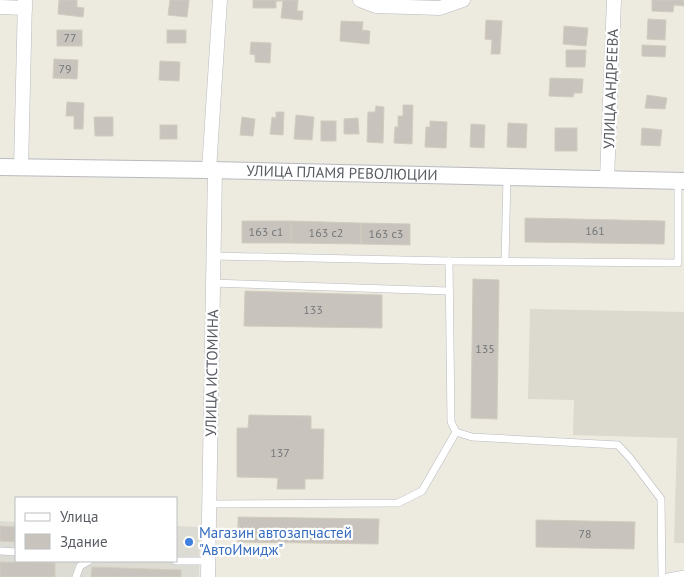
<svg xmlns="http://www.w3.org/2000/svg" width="684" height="577" font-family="'PT Sans',sans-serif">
	<rect width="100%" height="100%" fill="#edeadf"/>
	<polygon fill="#dddcd4" points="0,521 16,522 16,561 176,561 176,526 200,527 199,577 0,577"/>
	<polygon fill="#dcd9ce" points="530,309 684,312 684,543 674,543 677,438 573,435 574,400 528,399"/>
	<g fill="#c8c4bd" stroke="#d2ccbe">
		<polygon points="59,0 77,0 77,7 84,8 83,17 58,14"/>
		<polygon points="170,0 189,0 187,17 168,15"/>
		<polygon points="253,0 282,0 282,1 276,1 276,8 253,8"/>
		<polygon points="283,0 298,0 297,11 303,11 302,20 281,18"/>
		<polygon points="652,0 684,0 684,6 674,5 673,12 652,11"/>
		<polygon points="648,19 666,20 665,40 647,39"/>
		<polygon points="486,20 502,21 500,54 491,54 492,40 485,39"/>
		<polygon points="341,21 363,22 362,30 370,31 369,44 340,41"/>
		<polygon points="564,26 588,28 586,46 563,44"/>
		<rect x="57" y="30" width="25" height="16"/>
		<rect x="167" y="30" width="19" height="13"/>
		<polygon points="251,42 271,43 270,63 255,62 255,55 250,54"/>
		<polygon points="642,45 666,46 665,57 642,56"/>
		<polygon points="566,50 586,50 585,67 566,67"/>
		<polygon points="54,59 78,60 77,79 53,78"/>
		<polygon points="160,61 180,62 179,81 159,80"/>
		<polygon points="550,78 583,79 582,93 574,93 573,97 549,96"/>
		<polygon points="647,95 667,98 665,109 645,108"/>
		<polygon points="67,102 84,103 83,129 74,129 74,116 66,116"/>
		<polygon points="403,105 413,105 412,144 394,143 395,127 398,127 398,116 403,116"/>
		<polygon points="376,106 384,107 383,143 367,142 368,112 375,112"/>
		<polygon points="276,112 284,112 283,135 270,134 272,117 276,118"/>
		<polygon points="296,115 314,117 312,140 294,139"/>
		<polygon points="94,117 113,117 113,136 95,136"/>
		<polygon points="242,117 255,119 253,136 240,135"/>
		<polygon points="358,118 359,134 344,134 344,119"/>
		<rect x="321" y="121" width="15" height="20"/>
		<polygon points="430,121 447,122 446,148 425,147 426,127 430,127"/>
		<polygon points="508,123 527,124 526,148 507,147"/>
		<polygon points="471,124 485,125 484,148 470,147"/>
		<rect x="160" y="125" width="17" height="14"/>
		<rect x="555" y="128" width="22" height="23"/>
		<polygon points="642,128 662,130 660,146 641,145"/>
		<polygon points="525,218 665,221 664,244 525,242"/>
		<rect x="242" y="221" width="49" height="22"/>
		<polygon points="291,221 361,223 361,244 291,243"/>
		<polygon points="361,223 410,224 410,245 361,244"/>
		<polygon points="473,279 499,280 497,419 471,418"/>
		<polygon points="245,291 382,295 382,328 244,326"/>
		<polygon points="249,415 311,416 311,429 324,429 323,479 305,479 305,489 277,489 278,478 237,477 237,428 248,428"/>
		<polygon points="238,517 379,519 378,544 238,542"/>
		<polygon points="536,520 635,522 634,549 536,547"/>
		<polygon points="0,526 16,527 16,542 0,541"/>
		<polygon points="0,562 55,563 55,577 0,577"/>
		<polygon points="92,567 181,570 181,577 91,577"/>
	</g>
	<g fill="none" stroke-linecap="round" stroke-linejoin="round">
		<g stroke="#b8bac0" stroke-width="8">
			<g id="service">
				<polyline points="214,256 449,261 678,263 678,181"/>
				<polyline points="449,261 451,422 456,432 472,437 618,445 630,458 661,499 662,577"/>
				<polyline points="505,261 507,177"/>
				<polyline points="213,283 449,291"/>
				<polyline points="210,504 398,503 422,491 456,432"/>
				<polyline points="0,551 16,552"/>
				<polyline points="176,561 209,561"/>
				<polyline points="76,577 80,566 89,561"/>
				<polyline points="668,577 684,574"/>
			</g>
		</g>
		<g stroke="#b8bac0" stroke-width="15">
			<g id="minor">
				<polyline points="360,0 376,6 440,8 463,0"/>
				<polyline points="0,7 25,8"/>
				<polyline points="21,168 25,0"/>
				<polyline points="209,170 220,0"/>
				<polyline points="607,179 614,0"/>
				<polyline points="208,577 215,170"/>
			</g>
		</g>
		<g stroke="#b8bac0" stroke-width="18">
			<g id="tertiary">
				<path id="s1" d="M0,167L209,170L684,181"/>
			</g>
		</g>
		<use href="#service" stroke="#fff" stroke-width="7"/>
		<use href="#minor" stroke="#fff" stroke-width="14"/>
		<use href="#tertiary" stroke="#fff" stroke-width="16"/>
	</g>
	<circle fill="#3f7fe0" stroke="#fff" stroke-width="2" cx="189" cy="542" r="5"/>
	<g text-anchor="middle" stroke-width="4.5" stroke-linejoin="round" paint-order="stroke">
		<g font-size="12" fill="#747679">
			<text x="70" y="42">77</text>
			<text x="65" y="73">79</text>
			<text x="595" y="235">161</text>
			<text x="266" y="236">163 с1</text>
			<text x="326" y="237">163 с2</text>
			<text x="386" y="238">163 с3</text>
			<text x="313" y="314">133</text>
			<text x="485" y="353">135</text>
			<text x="280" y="457">137</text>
			<text x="585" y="538">78</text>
		</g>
		<g font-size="15" fill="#585c62" stroke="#fff">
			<text transform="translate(611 89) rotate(-88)" y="5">УЛИЦА АНДРЕЕВА</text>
			<text dy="5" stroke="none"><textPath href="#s1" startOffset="342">УЛИЦА ПЛАМЯ РЕВОЛЮЦИИ</textPath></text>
			<text transform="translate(212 373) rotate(-89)" y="5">УЛИЦА ИСТОМИНА</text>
		</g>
		<g font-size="15" fill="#366cbe" stroke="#fff" text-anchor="start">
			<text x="199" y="538">Магазин автозапчастей<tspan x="199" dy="17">"АвтоИмидж"</tspan></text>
		</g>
	</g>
	<rect x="15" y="497" width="162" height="65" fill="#ffffff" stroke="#bcbec0"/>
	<rect x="25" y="513" width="25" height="8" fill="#ffffff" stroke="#bcbec0"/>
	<text x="60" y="522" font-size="15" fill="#585c62">Улица</text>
	<rect x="25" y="534" width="25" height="15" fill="#c8c4bd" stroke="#bcbec0"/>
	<text x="60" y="547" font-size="15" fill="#585c62">Здание</text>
</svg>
